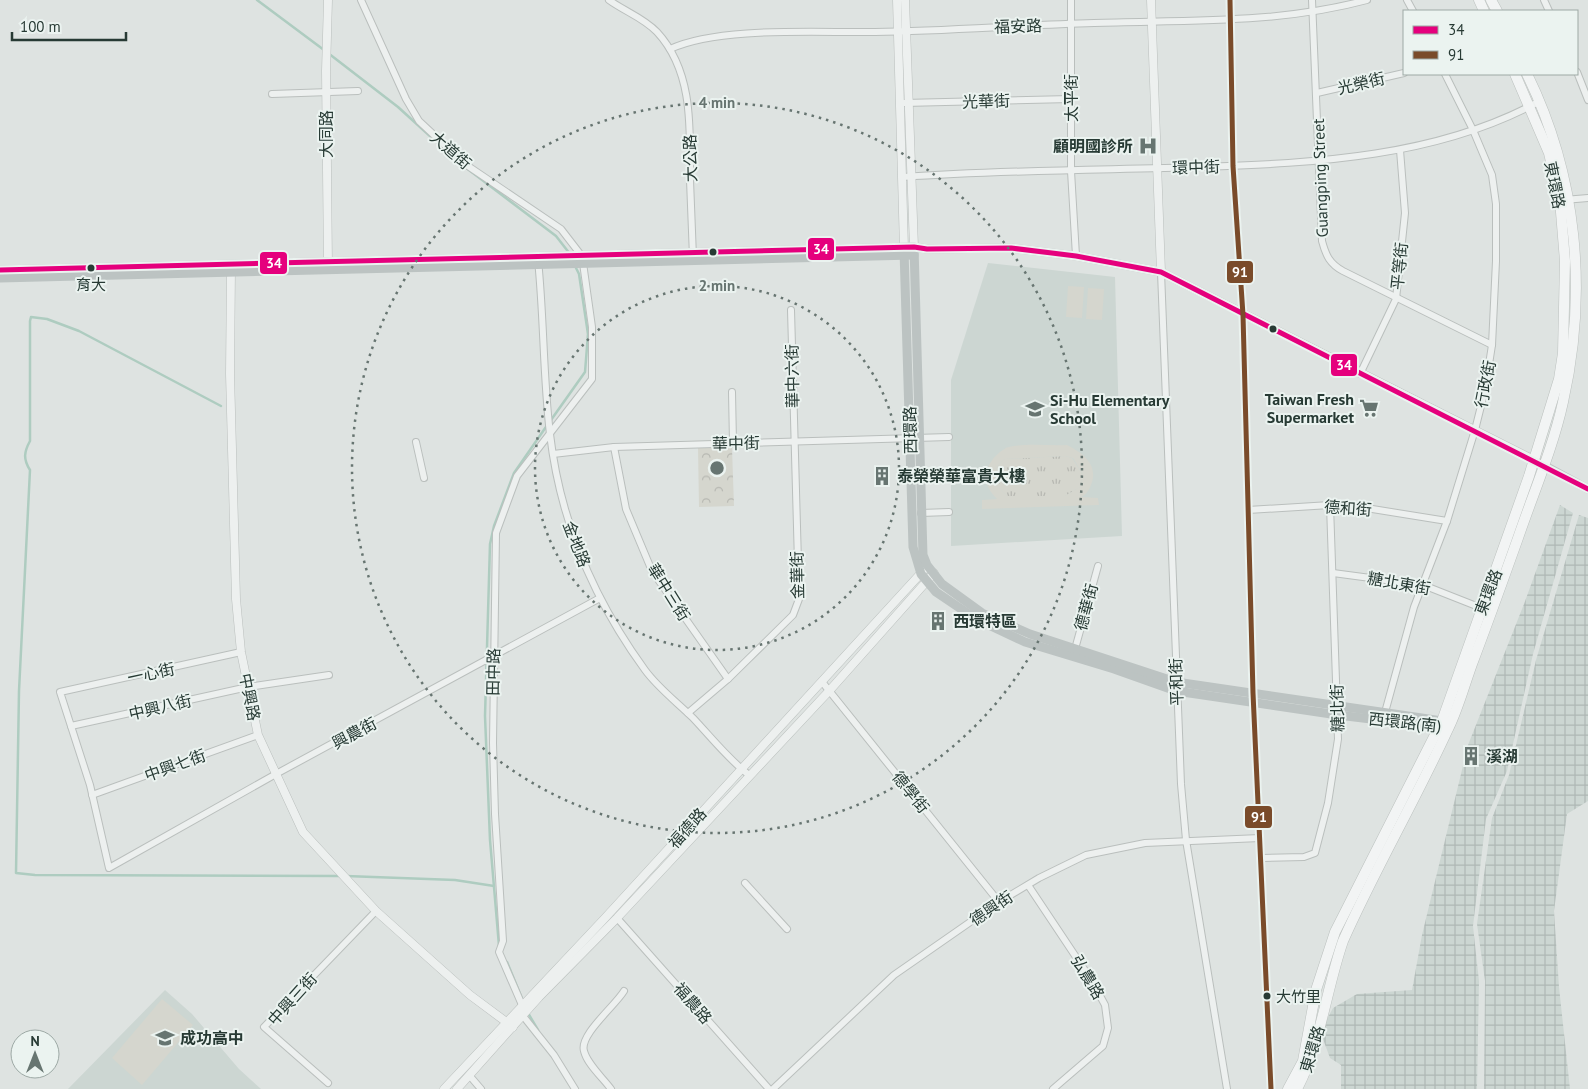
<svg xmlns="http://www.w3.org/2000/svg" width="1588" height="1089" font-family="'PT Sans','Noto Sans TC',sans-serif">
	<defs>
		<pattern id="industrial-grid" width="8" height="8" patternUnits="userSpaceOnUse" patternTransform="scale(1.25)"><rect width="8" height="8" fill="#ccd6d2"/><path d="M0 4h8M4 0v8" fill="none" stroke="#afb8b5"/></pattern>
		<pattern id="grass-tufts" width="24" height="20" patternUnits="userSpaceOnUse" patternTransform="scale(1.25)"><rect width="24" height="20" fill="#d5d6ce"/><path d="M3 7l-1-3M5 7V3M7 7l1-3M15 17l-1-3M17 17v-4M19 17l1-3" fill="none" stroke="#b7b8b2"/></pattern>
		<pattern id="park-crowns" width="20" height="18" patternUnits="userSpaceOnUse" patternTransform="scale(1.25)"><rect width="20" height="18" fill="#d5d6ce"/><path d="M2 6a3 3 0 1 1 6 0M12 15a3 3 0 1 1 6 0" fill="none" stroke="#b7b8b2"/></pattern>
	</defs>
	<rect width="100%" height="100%" fill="#dee3e1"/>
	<g fill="#ccd6d2">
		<polygon points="988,263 1115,277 1122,536 951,546 951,380"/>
		<polygon points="165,990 192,1014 239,1069 261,1089 68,1089"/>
	</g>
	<g fill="url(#industrial-grid)">
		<polygon points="1560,505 1573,513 1533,654 1507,771 1486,819 1473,926 1479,981 1477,1089 1341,1089 1341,1065 1330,1058 1323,1039 1326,1021 1333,1008 1357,994 1412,990 1422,935 1468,745 1524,604"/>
		<polygon points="1579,515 1588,518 1588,801 1567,814 1554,911 1559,987 1570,1089 1484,1089 1485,981 1477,924 1492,818 1509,775 1536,660"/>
	</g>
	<path fill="url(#grass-tufts)" d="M1065,456L1072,458L1083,475L1080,487L1065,496H1007L998,487C994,475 994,467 1005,459Z"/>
	<polygon fill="url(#park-crowns)" points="698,448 732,448 734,506 699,507"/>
	<g fill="#d5d6ce" fill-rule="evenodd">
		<polygon points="1068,286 1084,287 1082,318 1066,317"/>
		<polygon points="1088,288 1104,289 1102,320 1086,319"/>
		<path d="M1067,445C1083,453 1099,465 1091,485C1089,490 1086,495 1081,497L1098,498L1099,505L982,509V500L997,499C984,486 982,473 993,459C997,454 1004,448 1009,447C1027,443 1049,446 1067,445ZM1065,456L1073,458L1083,475L1080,487L1065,496H1007L998,487C994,475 994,466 1005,459Z"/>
		<polygon points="162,999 193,1025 142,1085 112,1058"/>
	</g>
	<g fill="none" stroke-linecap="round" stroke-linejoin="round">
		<g stroke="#aeccc0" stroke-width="2.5">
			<polyline points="257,0 324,50"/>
			<polyline points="328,53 398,107 442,147"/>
			<polyline points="465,167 556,236 570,254"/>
			<path d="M221,406L79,331L47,319L31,317L30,321V441C24,452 23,459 30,470L19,691L16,873L35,875L341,876"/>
			<polyline points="551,420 585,372 588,334 579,274 575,266"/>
			<polyline points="346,876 455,880 494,886"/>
			<polyline points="499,946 490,840 485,716 490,544 494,526 514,473 548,424"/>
			<polyline points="507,962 523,1001"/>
			<polyline points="528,1013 538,1030"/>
		</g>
		<g stroke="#babfbd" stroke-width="8">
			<g id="minor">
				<polyline points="361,0 406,99 419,121 465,164 561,229 581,255 583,263 592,327 592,379 517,476 496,533 493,743 495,814 503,941 499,952 522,1005 523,1016 554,1055 575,1089"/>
				<path d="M609,0C624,11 644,18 657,32C694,72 690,130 690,180C691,206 692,231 693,257"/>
				<polyline points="1071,0 1071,171 1076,256"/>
				<polyline points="1230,0 1233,166 1243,315 1253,693 1271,1089"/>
				<path d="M1312,0L1322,241C1326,256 1330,264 1343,271L1492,345"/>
				<polyline points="1407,0 1413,11"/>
				<polyline points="1544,0 1549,11"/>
				<path d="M670,49C719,26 819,33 875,32C948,31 1021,25 1094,23C1186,20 1278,24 1367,0"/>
				<polyline points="1577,72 1588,100"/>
				<polyline points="1317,93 1404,73"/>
				<polyline points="272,94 358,91"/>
				<polyline points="904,103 1071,99"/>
				<path d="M903,177C1002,170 1102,170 1202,167C1316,163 1438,157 1540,101"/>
				<polyline points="1564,200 1588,198"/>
				<path d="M538,260C544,318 543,376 550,434C560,520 594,600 645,670C659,689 677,702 693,718C711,737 728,759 749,775"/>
				<polyline points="1161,272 1181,784 1186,840 1227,1089"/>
				<polyline points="1360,374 1396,299 1405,213 1400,150"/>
				<polyline points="732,392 733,443"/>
				<polyline points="416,442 424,478"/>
				<polyline points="614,447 626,509 652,571 728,679 688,713"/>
				<polyline points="553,454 614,447 949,437"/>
				<polyline points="1248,510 1330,505 1360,507 1447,521"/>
				<polyline points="921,513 949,512"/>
				<polyline points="1333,573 1423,585 1484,609"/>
				<polyline points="1075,649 1098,566"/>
				<polyline points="241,652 60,692 90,785 109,868 276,774 600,598"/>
				<polyline points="728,679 793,615 799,599 791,310"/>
				<polyline points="823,683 999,902"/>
				<polyline points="1384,716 1414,607 1447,521 1475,430 1485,390 1492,345 1496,261 1496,204 1492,175 1473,130 1445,74"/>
				<polyline points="71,726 248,687 329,675"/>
				<polyline points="92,795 258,735"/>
				<polyline points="1261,858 1304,857 1315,853 1328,803 1338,739 1330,505"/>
				<polyline points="745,883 787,929"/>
				<polyline points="1028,885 1092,981 1105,1005 1108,1028 1103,1046 1053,1089"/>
				<polyline points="617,918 769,1089"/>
				<polyline points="469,1075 481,1089"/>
				<polyline points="328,1083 264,1027 376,911"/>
				<path d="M611,1089C603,1078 587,1064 584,1051C579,1035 615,1006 624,991"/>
				<polyline points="773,1089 894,975 999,902 1039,878 1086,855 1145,843 1260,838"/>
			</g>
		</g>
		<g stroke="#babfbd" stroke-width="9">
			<g id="tertiary">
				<polyline points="897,0 904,248"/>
				<polyline points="905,0 914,247 927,249 1011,248 1076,256 1161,272 1534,460"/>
				<polyline points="1151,0 1161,272"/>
				<polyline points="328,267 326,71 328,0"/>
				<polyline points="231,268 230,374 236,599 241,652 258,735 303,832 376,911 470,995 513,1027"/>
				<polyline points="444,1089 605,918 923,571"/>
				<polyline points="457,1089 539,997 617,918 830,690 934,573"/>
			</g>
		</g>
		<g stroke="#bbc0be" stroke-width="11">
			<g id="primary">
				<polyline points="1479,0 1484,11"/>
				<polyline points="1491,0 1497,11"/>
				<polyline points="1288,1089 1303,1061 1316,990 1335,932 1442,721 1529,476 1559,379 1563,353 1565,261 1560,200 1549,153 1515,74"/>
				<path d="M1297,1089C1321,1043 1326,990 1343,941C1375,869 1415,801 1448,729C1458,709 1464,686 1472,664C1488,622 1503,580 1518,538C1533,494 1553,448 1563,402C1588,291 1577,176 1527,74"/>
			</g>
		</g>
		<use href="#minor" stroke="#edf0ef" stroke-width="6"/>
		<use href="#tertiary" stroke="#edf0ef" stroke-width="8"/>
		<g stroke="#bcc3c2" stroke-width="9">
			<polyline points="904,250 913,547 921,574 936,592 976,619 1025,642 1114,669 1176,691 1338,715 1445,728"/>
			<polyline points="0,270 914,247 923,555 927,565 942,584 982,613 1030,634 1176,682 1442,721 1446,724"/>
			<polyline points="0,278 914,255"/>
			<polyline points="1534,460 1588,489"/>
		</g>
		<use href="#primary" stroke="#f2f4f4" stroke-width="10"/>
		<g stroke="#ebf3f0" stroke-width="9">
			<polyline id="bus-1" points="0,270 914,247 927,249 1011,248 1076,256 1161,272 1588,489"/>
		</g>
		<g stroke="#ebf3f0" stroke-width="9">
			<polyline id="bus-2" points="1230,0 1233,166 1243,315 1253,693 1271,1089"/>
		</g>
		<use href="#bus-1" stroke="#e5007d" stroke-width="5"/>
		<use href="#bus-2" stroke="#7a4b2a" stroke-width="5"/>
	</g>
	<g fill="none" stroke="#677571" stroke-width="2.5" stroke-dasharray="2.5 5">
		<circle cx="717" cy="468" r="182"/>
		<circle cx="717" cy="468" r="365"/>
	</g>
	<defs>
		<g id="hospital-bare" transform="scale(1.5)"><path d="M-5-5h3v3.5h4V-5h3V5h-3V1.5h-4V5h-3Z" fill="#677571" stroke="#ebf3f0" stroke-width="2.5" paint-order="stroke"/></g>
		<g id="supermarket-bare" transform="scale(1.5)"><path d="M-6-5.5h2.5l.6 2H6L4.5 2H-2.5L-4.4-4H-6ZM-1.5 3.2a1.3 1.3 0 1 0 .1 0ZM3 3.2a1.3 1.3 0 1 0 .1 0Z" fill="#677571" stroke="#ebf3f0" stroke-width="2.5" paint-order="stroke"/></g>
		<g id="school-bare" transform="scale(1.5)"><path d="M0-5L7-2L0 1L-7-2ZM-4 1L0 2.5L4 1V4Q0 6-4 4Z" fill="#677571" stroke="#ebf3f0" stroke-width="2.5" paint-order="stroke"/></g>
		<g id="building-bare" transform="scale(1.5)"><path d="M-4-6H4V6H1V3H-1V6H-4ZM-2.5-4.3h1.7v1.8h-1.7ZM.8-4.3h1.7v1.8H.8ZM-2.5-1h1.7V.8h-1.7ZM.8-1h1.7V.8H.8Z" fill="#677571" stroke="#ebf3f0" stroke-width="2.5" paint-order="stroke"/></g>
	</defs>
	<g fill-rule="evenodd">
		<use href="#hospital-bare" x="1148" y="146"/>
		<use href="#supermarket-bare" x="1369" y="408"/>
		<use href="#school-bare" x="1035" y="409"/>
		<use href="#building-bare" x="882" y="476"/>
		<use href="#building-bare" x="938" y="621"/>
		<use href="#building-bare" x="1471" y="756"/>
		<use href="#school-bare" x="165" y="1038"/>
	</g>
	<g fill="#273a34" stroke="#ebf3f0" stroke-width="2">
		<circle cx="713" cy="252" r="4.5"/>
		<circle cx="91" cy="268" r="4.5"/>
		<circle cx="1273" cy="329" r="4.5"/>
		<circle cx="1267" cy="996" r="4.5"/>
	</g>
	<g text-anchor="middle" stroke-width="4" stroke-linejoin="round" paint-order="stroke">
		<g font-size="15" fill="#273a34" stroke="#ebf3f0">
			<text x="91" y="290">育大</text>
			<text x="1276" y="1002" text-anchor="start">大竹里</text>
		</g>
		<g font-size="16" fill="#273a34" stroke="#ebf3f0">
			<text transform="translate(1018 26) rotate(-2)" y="6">福安路</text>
			<text transform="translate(1361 83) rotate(-13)" y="6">光榮街</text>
			<text transform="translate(1071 98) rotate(-90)" y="6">太平街</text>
			<text transform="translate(986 101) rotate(-2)" y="6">光華街</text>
			<text transform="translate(326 134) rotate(-90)" y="6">大同路</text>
			<text transform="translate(451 150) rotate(41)" y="6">大道街</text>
			<text transform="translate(690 158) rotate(-91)" y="6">大公路</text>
			<text transform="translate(1196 167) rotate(-2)" y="6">環中街</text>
			<text transform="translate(1320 178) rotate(-92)" y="6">Guangping Street</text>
			<text transform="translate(1555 185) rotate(79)" y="6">東環路</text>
			<text transform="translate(1399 266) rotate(-84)" y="6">平等街</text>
			<text transform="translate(792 376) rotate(-91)" y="6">華中六街</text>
			<text transform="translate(1485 384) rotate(-79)" y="6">行政街</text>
			<text transform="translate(910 430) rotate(-91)" y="6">西環路</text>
			<text transform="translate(736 443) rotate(-1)" y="6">華中街</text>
			<text transform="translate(1348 508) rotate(4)" y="6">德和街</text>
			<text transform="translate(577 544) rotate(69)" y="6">金地路</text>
			<text transform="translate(797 575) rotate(-91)" y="6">金華街</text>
			<text transform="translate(1399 583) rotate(10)" y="6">糖北東街</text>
			<text transform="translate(669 592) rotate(58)" y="6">華中三街</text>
			<text transform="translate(1488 592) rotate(-69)" y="6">東環路</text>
			<text transform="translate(1086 607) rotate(-75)" y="6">德華街</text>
			<text transform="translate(493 672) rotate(-89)" y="6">田中路</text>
			<text transform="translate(151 673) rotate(-12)" y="6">一心街</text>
			<text transform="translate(1176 682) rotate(-92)" y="6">平和街</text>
			<text transform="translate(250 697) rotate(79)" y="6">中興路</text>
			<text transform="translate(160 707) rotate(-13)" y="6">中興八街</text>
			<text transform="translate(1337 708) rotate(-91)" y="6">糖北街</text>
			<text transform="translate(1405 722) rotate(6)" y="6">西環路(南)</text>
			<text transform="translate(354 733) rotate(-28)" y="6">興農街</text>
			<text transform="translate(175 765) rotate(-20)" y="6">中興七街</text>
			<text transform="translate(911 792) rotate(51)" y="6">德學街</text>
			<text transform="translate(687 828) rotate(-48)" y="6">福德路</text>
			<text transform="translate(991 908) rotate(-34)" y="6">德興街</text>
			<text transform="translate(1088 977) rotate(59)" y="6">弘農路</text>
			<text transform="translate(292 999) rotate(-48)" y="6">中興三街</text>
			<text transform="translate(693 1003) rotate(49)" y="6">福農路</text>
			<text transform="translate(1312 1049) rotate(-73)" y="6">東環路</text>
		</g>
		<g font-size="16" font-weight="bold" fill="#273a34" stroke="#ebf3f0" text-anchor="start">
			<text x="1133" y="152" text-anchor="end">顧明國診所</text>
			<text x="1354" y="405" text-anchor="end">Taiwan Fresh<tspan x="1354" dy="18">Supermarket</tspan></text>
			<text x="1050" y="406">Si-Hu Elementary<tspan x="1050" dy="18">School</tspan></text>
			<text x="897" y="482">泰榮榮華富貴大樓</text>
			<text x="953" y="627">西環特區</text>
			<text x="1486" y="762">溪湖</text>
			<text x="180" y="1044">成功高中</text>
		</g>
	</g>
	<circle cx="717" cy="468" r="8" fill="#677571" stroke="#ebf3f0" stroke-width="2.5"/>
	<g font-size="15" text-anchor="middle" font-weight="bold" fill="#677571" stroke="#ebf3f0" stroke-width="4" stroke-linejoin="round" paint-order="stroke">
		<text x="717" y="108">4 min</text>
		<text x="717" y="291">2 min</text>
	</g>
	<g stroke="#ebf3f0" stroke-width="2">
		<rect x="807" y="237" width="28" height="24" rx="5" fill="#e5007d"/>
		<rect x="259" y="251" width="29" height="24" rx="5" fill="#e5007d"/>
		<rect x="1226" y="260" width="28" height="24" rx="5" fill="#7a4b2a"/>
		<rect x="1330" y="353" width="28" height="24" rx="5" fill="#e5007d"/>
		<rect x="1244" y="805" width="29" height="24" rx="5" fill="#7a4b2a"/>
	</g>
	<g font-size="14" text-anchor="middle" font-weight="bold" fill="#fff">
		<text x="821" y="254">34</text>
		<text x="274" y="268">34</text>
		<text x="1240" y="277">91</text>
		<text x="1344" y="370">34</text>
		<text x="1259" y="822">91</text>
	</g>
	<rect x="1403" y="10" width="175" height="65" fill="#ebf3f0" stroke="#9da9a5"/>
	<rect x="1413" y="26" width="25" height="8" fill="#e5007d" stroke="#9da9a5"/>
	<text x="1448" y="35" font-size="15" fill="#273a34">34</text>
	<rect x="1413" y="51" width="25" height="8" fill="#7a4b2a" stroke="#9da9a5"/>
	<text x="1448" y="60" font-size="15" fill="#273a34">91</text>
	<g transform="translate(35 1054)"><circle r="24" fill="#ebf3f0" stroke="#9da9a5"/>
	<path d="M0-4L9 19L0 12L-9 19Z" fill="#677571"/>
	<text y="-8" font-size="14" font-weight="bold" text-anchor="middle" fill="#273a34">N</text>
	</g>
	<path d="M12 32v8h114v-8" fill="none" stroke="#273a34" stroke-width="2.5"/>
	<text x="20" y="32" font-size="15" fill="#273a34" stroke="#ebf3f0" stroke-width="4" paint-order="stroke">100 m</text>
</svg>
